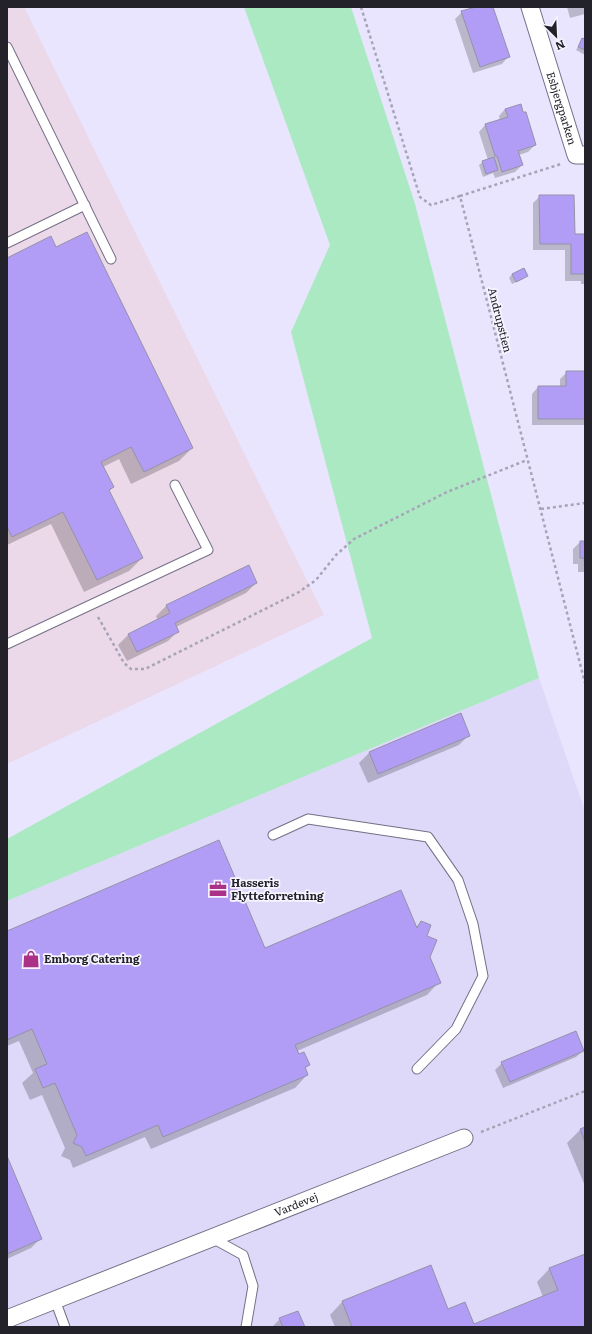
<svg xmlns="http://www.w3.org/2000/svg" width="592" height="1334" font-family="Literata,serif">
	<rect width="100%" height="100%" fill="#e9e5fe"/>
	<polygon fill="#ebd8e9" points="7,7 24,7 324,615 7,764"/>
	<polygon fill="#dfd9f9" points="539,678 585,811 585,1327 7,1327 7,901"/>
	<polygon fill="#abe9c3" points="244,7 351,7 415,204 539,678 7,901 7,839 372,638 291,332 330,245"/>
	<g fill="#0003">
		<polygon points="479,7 492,7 508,57 502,64 473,73 455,19 462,12"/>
		<polygon points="567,7 585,7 585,14 570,18"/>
		<polygon points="583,39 585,41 585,55 576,50"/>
		<polygon points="505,109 535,145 528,152 519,155 522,165 515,172 495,178 493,173 483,177 479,165 483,162 488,160 479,132 485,125 500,120 499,116"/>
		<polygon points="540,196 574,235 585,235 585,284 581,284 581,281 565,281 565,250 533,250 533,203"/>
		<polygon points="56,248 192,448 179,461 131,484 119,459 103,467 113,487 109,491 142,558 129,571 84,592 51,524 7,545 7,259"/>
		<polygon points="523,269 526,275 523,279 512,284 509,278 512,274"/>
		<polygon points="567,372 585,372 585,425 532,425 532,394 538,387 560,387 560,379"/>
		<polygon points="580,542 585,542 585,572 578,572 578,564 573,564 573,549"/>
		<polygon points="248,566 256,583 246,593 176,627 178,631 168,641 127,661 118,645 128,635 158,620 156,616 166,606"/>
		<polygon points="469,735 459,745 368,783 359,763 369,753"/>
		<polygon points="421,922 426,936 429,957 439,982 427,995 297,1051 299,1055 309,1065 305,1069 307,1075 295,1088 151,1149 145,1137 73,1168 70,1160 61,1156 65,1148 42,1095 30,1100 22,1083 33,1073 19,1041 7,1046 7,932 265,949 416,927"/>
		<polygon points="583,1051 576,1057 503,1088 495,1070 502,1063"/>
		<polygon points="585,1128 585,1186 567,1143 580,1130"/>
		<polygon points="7,1159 41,1238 31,1248 7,1259"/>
		<polygon points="585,1255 585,1327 335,1327 330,1315 342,1302 448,1310 474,1325 543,1297 537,1282 549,1269"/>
		<polygon points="280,1319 304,1327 274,1327 273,1326"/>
	</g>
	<g fill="#b19df5" stroke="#9591a8">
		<polygon points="476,7 493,7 510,57 480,67 461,11"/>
		<polygon points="582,38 585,39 585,50 578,47"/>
		<polygon points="521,104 523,112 526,112 536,145 518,151 523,165 502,172 497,156 495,156 485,124 508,117 505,109"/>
		<polygon points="494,157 498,170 486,174 482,161"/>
		<polygon points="539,195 574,195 575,234 585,234 585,274 571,274 571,244 540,244"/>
		<polygon points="87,232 193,448 144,472 131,447 101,462 114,487 109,490 143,558 97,580 63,512 12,537 7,527 7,258 51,236 56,247"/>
		<polygon points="524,268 528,276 516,282 512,274"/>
		<polygon points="566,371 585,371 585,419 538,419 538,386 566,386"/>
		<polygon points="580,541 585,541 585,566 584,558 580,558"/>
		<polygon points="249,565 257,583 175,623 179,632 137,652 128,634 170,613 166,605"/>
		<polygon points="461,713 470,736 378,774 369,752"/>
		<polygon points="219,840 265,948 401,890 417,928 421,921 431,925 427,936 437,940 430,957 441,983 295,1045 299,1054 304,1052 310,1065 305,1067 308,1075 163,1137 158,1125 86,1156 82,1147 73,1143 77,1135 55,1083 43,1088 35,1069 47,1064 32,1029 7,1040 7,931"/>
		<polygon points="576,1031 584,1051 510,1082 501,1062"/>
		<polygon points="585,1127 585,1142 580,1129"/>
		<polygon points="7,1156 42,1239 7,1254"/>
		<polygon points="585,1254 585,1327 352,1327 342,1301 431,1265 448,1309 465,1302 474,1324 558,1290 549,1268"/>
		<polygon points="298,1311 305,1327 283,1327 279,1318"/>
	</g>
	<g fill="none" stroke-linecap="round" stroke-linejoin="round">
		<g stroke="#747086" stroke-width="11">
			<g id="lane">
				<polyline points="7,47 111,259"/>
				<polyline points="7,243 85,205"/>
				<polyline points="7,644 208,550 175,485"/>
				<polyline points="273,835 308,819 428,837 458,880 473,924 483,976 456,1029 417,1069"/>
				<polyline points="212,1238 243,1255 253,1286 246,1327"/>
				<polyline points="55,1300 65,1327"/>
			</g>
		</g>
		<g stroke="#747086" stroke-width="19">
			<g id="street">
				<path id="s1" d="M530,7L576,155H585"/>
				<path id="s2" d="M7,1319L464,1138"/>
			</g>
		</g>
		<g stroke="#a8a4b8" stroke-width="2.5" stroke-dasharray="3 3" stroke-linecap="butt">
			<polyline points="361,7 420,197 431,205 460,196 585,683"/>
			<polyline points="460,196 561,164"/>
			<polyline points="541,509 585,503"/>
			<polyline points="98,617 124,663 131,669 145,669 299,592 316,580 336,555 354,539 447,492 527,460"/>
			<polyline points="481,1132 585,1091"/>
		</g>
		<use href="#lane" stroke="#fff" stroke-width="9"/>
		<use href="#street" stroke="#fff" stroke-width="17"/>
	</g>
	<defs>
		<g id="office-bare" transform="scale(1.38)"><path d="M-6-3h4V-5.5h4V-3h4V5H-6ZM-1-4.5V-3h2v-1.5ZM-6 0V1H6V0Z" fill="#aa3186" stroke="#f6f5ff" stroke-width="2.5" paint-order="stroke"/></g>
		<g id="shop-bare" transform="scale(1.38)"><path d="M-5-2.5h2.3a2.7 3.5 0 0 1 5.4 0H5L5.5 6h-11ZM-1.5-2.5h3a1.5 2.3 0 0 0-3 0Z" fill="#aa3186" stroke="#f6f5ff" stroke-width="2.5" paint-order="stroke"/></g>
	</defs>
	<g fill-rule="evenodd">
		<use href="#office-bare" x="218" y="889"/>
		<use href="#shop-bare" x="31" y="959"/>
	</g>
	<g text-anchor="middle" stroke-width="3.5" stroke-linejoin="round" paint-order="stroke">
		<g font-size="11" fill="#23212a" stroke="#f6f5ff">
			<text dy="4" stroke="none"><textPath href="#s1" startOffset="106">Esbjergparken</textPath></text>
			<text transform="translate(500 320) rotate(76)" y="4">Andrupstien</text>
			<text dy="4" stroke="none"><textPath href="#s2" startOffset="311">Vardevej</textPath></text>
		</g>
		<g font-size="11" font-weight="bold" fill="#23212a" stroke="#f6f5ff" text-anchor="start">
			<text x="231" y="887">Hasseris<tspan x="231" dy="13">Flytteforretning</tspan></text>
			<text x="44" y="963">Emborg Catering</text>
		</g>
	</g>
	<rect width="592" height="1334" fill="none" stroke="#23212a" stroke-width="16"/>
	<g transform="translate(556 36) rotate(156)" stroke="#f6f5ff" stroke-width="3" paint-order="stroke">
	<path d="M0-3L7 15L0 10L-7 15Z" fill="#23212a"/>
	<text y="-6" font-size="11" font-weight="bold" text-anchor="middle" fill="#23212a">N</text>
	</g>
</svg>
